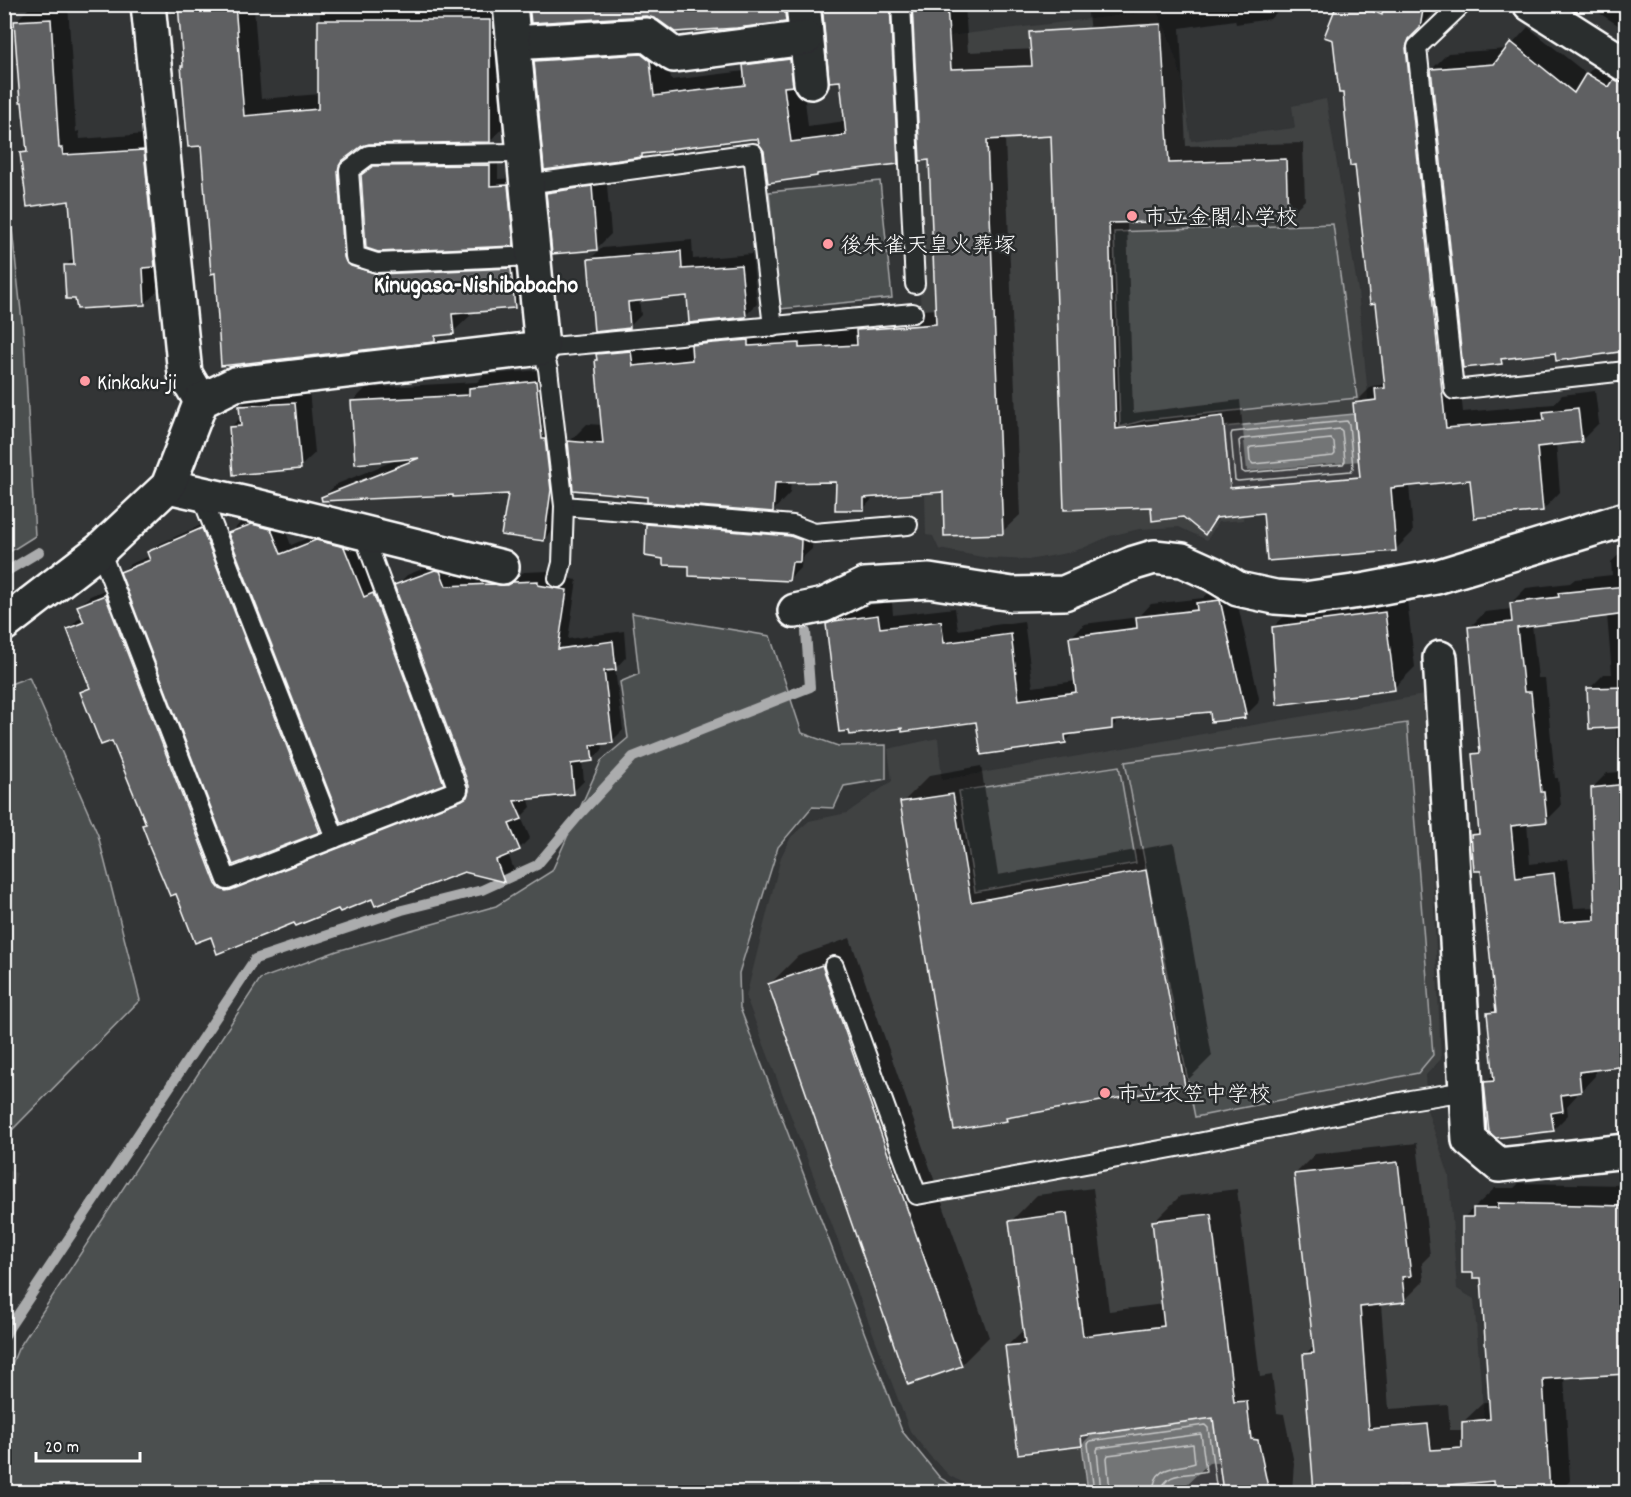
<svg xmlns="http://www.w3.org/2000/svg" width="1631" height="1497" font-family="Dekko,'Klee One',sans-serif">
	<rect width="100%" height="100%" fill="#333536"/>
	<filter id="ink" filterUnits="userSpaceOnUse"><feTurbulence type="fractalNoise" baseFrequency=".0167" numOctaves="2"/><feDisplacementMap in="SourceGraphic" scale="12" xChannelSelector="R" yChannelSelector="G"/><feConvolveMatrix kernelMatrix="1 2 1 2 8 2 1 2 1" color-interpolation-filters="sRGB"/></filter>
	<g filter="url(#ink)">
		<g fill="#404243">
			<polygon points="1157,11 1167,32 1181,75 1191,141 1295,128 1292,106 1326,99 1358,291 1377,491 1245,502 1243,520 1218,522 1207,540 1179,527 1139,529 1110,536 1083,548 1067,553 1028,560 988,558 939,549 933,536 926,535 914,40"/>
			<polygon points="1424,695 1441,1059 1425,1076 1427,1110 1449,1176 1457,1289 1474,1299 1490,1492 982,1492 950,1476 930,1456 910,1431 746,997 781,857 791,837 809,821 847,813 892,781 888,749 938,738 942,780"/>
			<polygon points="5,1170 17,1173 5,1208 4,1170"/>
		</g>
		<g fill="#4c4f50" stroke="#a6a7a8" stroke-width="1.5">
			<polygon points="5,165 24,339 35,536 5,555"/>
			<polygon points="880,181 892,298 780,309 769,192"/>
			<polygon points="1333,224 1357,398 1145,420 1120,427 1114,232"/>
			<polygon points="632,613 770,636 802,733 838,746 886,745 886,779 844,786 834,808 812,807 778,847 739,973 740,1008 902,1431 940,1478 964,1492 5,1492 5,1381 18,1349 260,979 337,951 496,906 552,871 601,761 628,738 620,682 639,674"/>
			<polygon points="29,677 98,835 140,1000 13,1129 5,1130 5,686"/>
			<polygon points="1407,723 1433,1055 1418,1073 1195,1117 1125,762"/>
			<polygon points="1119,766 1136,863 975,892 959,791"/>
		</g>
		<g fill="#737576" stroke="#abacad" stroke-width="1.5">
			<polygon points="1354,414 1360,477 1230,488 1224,427"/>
			<polygon points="1213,1418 1223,1491 1204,1492 1203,1486 1155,1492 1088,1492 1081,1436"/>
		</g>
		<g fill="#0007" fill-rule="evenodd">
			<polygon points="33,4 68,4 76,132 79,131 80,139 160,133 162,286 145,304 65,266 75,257 71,199 21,154 28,147 15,22"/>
			<polygon points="171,4 293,4 254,9 261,99 320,94 320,4 507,4 507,123 490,141 369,142 355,150 361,239 363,245 367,248 362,176 382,159 498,157 498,179 516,178 521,236 513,244 374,251 396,257 528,251 531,289 514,306 470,312 471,315 453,332 441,334 434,340 217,272 202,144 184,65 180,13 172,14"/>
			<polygon points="530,4 801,4 785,20 659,19 646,15"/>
			<polygon points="823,4 908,4 915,145 897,163 819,172 816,175 765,151 760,137 644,152 641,155 536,61 553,44 667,43 671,80 745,71 744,66 762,48 807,42 802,75 808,126 846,121 841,79"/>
			<polygon points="914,4 965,4 968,52 1061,48 1097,101 1087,4 1285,4 1270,19 1236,24 1235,20 1180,28 1186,146 1303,143 1305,200 1287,217 1127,221 1133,413 1240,400 1247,471 1360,461 1355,403 1372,386 1381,385 1386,380 1377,301 1338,4 1438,4 1437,9 1426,21 1423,30 1463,412 1554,404 1562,395 1595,391 1599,423 1581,441 1556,443 1560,492 1543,510 1471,478 1409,485 1413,532 1395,550 1265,511 1221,516 1205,533 1183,516 1152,506 1065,509 1053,135 1005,138 1020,515 1002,532 944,491 876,495 863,509 837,481 791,481 790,493 773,511 649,495 569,442 587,424 603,425 598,355 615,337 648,334 650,349 694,345 710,328 816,331 859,329 875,313 937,309 931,159"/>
			<polygon points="1591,4 1626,4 1626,21 1621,27 1593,9 1594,7"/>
			<polygon points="1528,27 1587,74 1603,58 1626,71 1626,359 1609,212 1507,357 1501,362 1432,69 1448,53 1508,49"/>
			<polygon points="606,173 611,234 597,248 548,193 562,179"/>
			<polygon points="692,240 693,259 752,254 757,304 745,316 688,294 639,299 641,315 629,327 590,259 602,248"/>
			<polygon points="549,369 557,526 543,540 509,492 323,497 337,484 398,459 353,401 366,388 477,382 484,375"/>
			<polygon points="309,390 315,453 300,467 230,428 242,416 241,407 255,392"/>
			<polygon points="660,512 813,528 812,549 802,558 801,567 789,579 691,564 665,558 647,525"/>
			<polygon points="263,514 281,519 291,545 327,530 355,537 453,772 443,782 230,534 240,523"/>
			<polygon points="210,521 328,822 320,830 234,863 122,572 130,564 150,556 149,553 157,545"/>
			<path d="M1626,548V1064L1595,1068V1076L1581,1091H1577V1095L1567,1106L1568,1115L1553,1130L1486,1083L1495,1074L1489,1014L1496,1006L1482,869L1473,835L1480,828L1474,754L1481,747L1470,627L1485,612L1512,609L1511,603L1526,588L1570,583L1575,579L1612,575L1611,562ZM1607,615L1612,674H1604L1589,689L1616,726L1619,772L1607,773L1592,788L1596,907L1574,908L1568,859L1530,864L1527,823L1547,820L1561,806L1558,778H1555L1545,678H1538L1532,625Z"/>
			<path d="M447,559L450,560L457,576L503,573L519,575L524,572L548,571V575L577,580L568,639L624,631L626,657L615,669L623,730L612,741L602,742L603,749L592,760L582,761L584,781L573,792L528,797L531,807L521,817L530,838L519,849L508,853L514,870L504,880L464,870L295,921L212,935L176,892L144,826L147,823L112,739L82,693L91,684L69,629L79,618L83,617L79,606L90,596L116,585L227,873L243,880L471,792L470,786L396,586L407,575ZM507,816L519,846H516L505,817Z"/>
			<polygon points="1234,588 1259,698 1258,703 1244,717 1211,711 1120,719 1112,727 1075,732 1065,742 978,720 903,726 827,624 841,610 849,608 892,602 893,615 955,608 958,630 1024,621 1033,687 1076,681 1070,638 1084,624 1139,617 1151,604 1203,598 1212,590"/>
			<polygon points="1406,591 1415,667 1394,688 1273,627 1295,606"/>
			<polygon points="981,766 998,875 1174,843 1212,1056 1184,1084 1010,1116 1006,1120 902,803 930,775"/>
			<polygon points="850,938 989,1337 961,1365 770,984 798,956"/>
			<polygon points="1417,1143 1430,1255 1422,1263 1424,1281 1404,1301 1381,1304 1389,1409 1448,1405 1450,1430 1463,1430 1463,1422 1484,1402 1490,1402 1482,1277 1463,1218 1495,1188 1514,1188 1519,1183 1626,1185 1626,1373 1564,1376 1570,1481 1558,1492 1355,1492 1355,1487 1305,1354 1315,1345 1295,1174 1315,1154"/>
			<polygon points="1093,1188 1109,1311 1163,1304 1154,1222 1180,1196 1237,1189 1260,1377 1272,1375 1277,1413 1284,1414 1294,1463 1292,1492 1183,1492 1182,1489 1209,1463 1220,1462 1214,1416 1093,1433 1082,1444 1006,1347 1024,1329 1011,1221 1037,1195"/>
		</g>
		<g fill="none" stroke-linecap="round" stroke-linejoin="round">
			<g stroke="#c7c8c8" stroke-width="1.5">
				<polygon points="1347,421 1349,424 1353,468 1351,471 1238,481 1235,480 1231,435 1232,432"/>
				<polygon points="1340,429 1342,431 1345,461 1343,464 1245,473 1242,471 1239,441 1241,439"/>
				<polygon points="1331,439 1334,442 1335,454 1333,456 1253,464 1250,461 1249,449 1251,447"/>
				<polyline points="1094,1492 1088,1444 1090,1441 1205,1425 1208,1428 1217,1492"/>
				<path d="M1101,1492L1097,1450L1098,1448L1201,1434L1206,1471C1191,1476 1163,1470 1162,1492"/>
				<path d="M1110,1492L1107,1458L1108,1455L1193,1444L1195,1463C1176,1469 1154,1464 1153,1492"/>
			</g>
			<g stroke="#abacad" stroke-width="10">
				<polyline points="4,573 39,552"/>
				<polyline points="4,1338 9,1328 255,959 402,910 482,890 537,865 580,814 633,757 810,687 806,632"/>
			</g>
		</g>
		<g fill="#5f6162" stroke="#fff" stroke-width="1.5">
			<polygon points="178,4 235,4 244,116 318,109 318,20 490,20 490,142 369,144 362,146 342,161 339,166 338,171 344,257 346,262 351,266 378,274 511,268 515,308 490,310 490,311 452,314 454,334 435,336 435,342 221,366 215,273 211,274 201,146 188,147 181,66 183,66"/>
			<polygon points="529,4 784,4 786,22 737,28 675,32 658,20 646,16 531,23"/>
			<polygon points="822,4 890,4 898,164 817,174 817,176 768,183 764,151 759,144 758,139 751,139 670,149 670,151 642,154 642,157 544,170 534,61 641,54 650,61 654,96 745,85 743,65 790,59 793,86 784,87 791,142 846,135 840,81 829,82"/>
			<polygon points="912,4 947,4 951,69 1032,66 1029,32 1161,24 1169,163 1286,159 1288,219 1109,223 1116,429 1223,416 1230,488 1360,477 1353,403 1376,400 1375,389 1385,388 1376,303 1370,304 1355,165 1350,166 1343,93 1339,93 1333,40 1324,37 1337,4 1355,4 1382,15 1383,5 1423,10 1420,28 1409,39 1406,48 1446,428 1544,420 1543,412 1578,408 1582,442 1537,447 1543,511 1474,518 1470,480 1391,488 1396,551 1267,561 1263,513 1216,518 1205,535 1183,517 1152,521 1151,507 1064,510 1051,136 987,140 1003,534 944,536 943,492 864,498 864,510 835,510 836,482 775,483 773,512 647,502 647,497 573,490 568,441 603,444 595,360 597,360 596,354 631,351 633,366 692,360 691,345 748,340 748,346 799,343 799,348 857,345 856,330 936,324 929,160 920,161"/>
			<polygon points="51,19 59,148 62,148 63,155 144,150 155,267 143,268 145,305 77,309 75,299 66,299 64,265 74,265 69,201 27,207 20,153 27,152 22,102 20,102 14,21"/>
			<polygon points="1511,42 1574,93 1586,73 1609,87 1614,79 1626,84 1626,351 1556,361 1555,353 1501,359 1502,364 1463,368 1431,69 1494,64"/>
			<polygon points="490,165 490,186 508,185 514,246 378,252 366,248 361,175 373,166"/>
			<polygon points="592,186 597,250 552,254 546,193"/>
			<polygon points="681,251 682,269 741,265 746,317 689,323 687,296 628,302 630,328 594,332 588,259"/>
			<polygon points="536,381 542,439 545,439 551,490 544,541 501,535 508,494 453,497 453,495 322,501 321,497 419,458 355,464 351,401 469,395 469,388"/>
			<polygon points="295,403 301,469 233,475 229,427 241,426 239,406"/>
			<polygon points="252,524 271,529 281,554 316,540 344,547 364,597 373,593 444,784 341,823 228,533"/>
			<polygon points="646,524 790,536 801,540 800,562 792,562 789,581 689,576 689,566 663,565 663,559 645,556"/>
			<polygon points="202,528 320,832 233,865 120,572 150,560 147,552"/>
			<polygon points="435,570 440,571 446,586 491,584 507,585 512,582 538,581 538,585 567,590 558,649 613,641 616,670 604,671 613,743 591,745 593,761 571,764 574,794 514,801 522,819 509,824 520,850 496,860 504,882 464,872 375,906 372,899 340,912 338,909 296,926 294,923 217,954 211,937 195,943 176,894 170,896 148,844 149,843 142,825 146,824 112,741 101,745 80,692 90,688 67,629 84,622 77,606 105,595 216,884 220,889 226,891 231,890 462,800 467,797 469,791 469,786 394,585"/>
			<polygon points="1626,586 1626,614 1517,628 1524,692 1531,692 1541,792 1544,792 1547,822 1511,826 1516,878 1554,873 1560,922 1595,920 1591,788 1626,784 1626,1066 1579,1072 1581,1092 1561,1095 1563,1111 1551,1113 1554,1131 1496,1138 1489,1132 1484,1082 1494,1081 1487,1013 1496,1012 1481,871 1474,871 1471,835 1479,834 1472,754 1480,753 1468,627 1512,622 1510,603 1559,597 1558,593"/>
			<polygon points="1220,600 1246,714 1244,714 1245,718 1211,722 1210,712 1112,721 1112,729 1065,735 1066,743 981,755 976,722 902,732 902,728 850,735 849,731 839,732 826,624 834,621 878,615 880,628 941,621 944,643 1011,634 1019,700 1076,692 1069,637 1137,628 1136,617 1197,610 1196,603"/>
			<polygon points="1385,612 1395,690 1277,705 1272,627"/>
			<polygon points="1626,687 1626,727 1589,729 1587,688"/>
			<polygon points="953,794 971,902 1146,870 1185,1086 1006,1118 1007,1121 954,1130 900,802"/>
			<polygon points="822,965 962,1366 908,1385 768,984"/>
			<polygon points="1398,1162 1411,1276 1402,1277 1405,1302 1360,1307 1369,1429 1428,1424 1431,1450 1462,1448 1462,1422 1490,1419 1481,1278 1473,1278 1473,1273 1462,1273 1462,1217 1473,1217 1473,1208 1498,1208 1498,1203 1626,1206 1626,1374 1543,1379 1550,1492 1494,1492 1493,1481 1372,1492 1372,1488 1314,1492 1303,1354 1314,1353 1294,1174"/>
			<polygon points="1067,1213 1083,1336 1164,1326 1152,1221 1211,1214 1234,1402 1247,1401 1251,1439 1258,1440 1269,1492 1223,1492 1213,1418 1081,1436 1082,1446 1018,1454 1005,1346 1025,1344 1009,1221"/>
		</g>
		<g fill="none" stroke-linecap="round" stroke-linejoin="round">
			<g stroke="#fff" stroke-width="22">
				<g id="service">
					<polyline points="901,4 915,284"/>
					<polyline points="1462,4 1417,47 1454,390 1626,371"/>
					<polyline points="524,153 369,155 349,170 355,256 377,263 533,256"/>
					<polyline points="526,184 753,153 773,327"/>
					<polyline points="201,495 335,838"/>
					<polyline points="564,506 793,525 814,533 908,525"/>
					<polyline points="100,550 227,880 458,790 363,533"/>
					<polyline points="558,578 562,563 564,506 548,369 542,348 913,313"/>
					<polyline points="834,966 917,1195 1188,1145 1410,1100 1466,1091"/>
				</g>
			</g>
			<g stroke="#fff" stroke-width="38">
				<g id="minor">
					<polyline points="148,4 185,374 201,401"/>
					<polyline points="803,4 811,82"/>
					<polyline points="513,43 647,35 674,55 806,38"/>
					<polyline points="168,486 256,506 502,567"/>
					<polyline points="795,611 824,605 865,585 929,581 1012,594 1064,593 1134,563 1154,557 1182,560 1213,574 1238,589 1275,597 1304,599 1367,590 1436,577 1626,519"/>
					<polyline points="1440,658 1469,1140 1499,1165 1626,1151"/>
				</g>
			</g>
			<g stroke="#fff" stroke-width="38">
				<polyline id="tertiary" points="4,624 100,550 168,486 201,401 235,384 542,348 510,4"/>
			</g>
			<g stroke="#fff" stroke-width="38">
				<polyline id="primary" points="1530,4 1626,65"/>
			</g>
			<use href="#service" stroke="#2a2d2e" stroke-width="18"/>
			<use href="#minor" stroke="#2a2d2e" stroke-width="33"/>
			<use href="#tertiary" stroke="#2a2d2e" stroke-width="33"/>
			<use href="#primary" stroke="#2a2d2e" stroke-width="33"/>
		</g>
	</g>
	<g fill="#ff9aa2" stroke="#2a2d2e" stroke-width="2">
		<circle cx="1132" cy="216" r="6"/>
		<circle cx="828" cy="244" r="6"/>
		<circle cx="85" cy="381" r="6"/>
		<circle cx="1105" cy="1093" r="6"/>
	</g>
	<g text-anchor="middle" stroke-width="5" stroke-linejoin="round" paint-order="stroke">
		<g font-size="22" fill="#fff" stroke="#2a2d2e" text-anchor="start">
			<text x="1144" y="224">市立金閣小学校</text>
			<text x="840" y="252">後朱雀天皇火葬塚</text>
			<text x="97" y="389">Kinkaku-ji</text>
			<text x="1117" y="1101">市立衣笠中学校</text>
		</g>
		<g font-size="24" font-weight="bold" fill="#fff" stroke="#2a2d2e">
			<text x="476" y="292">Kinugasa-Nishibabacho</text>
		</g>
	</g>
	<rect width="1631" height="1497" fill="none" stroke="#2a2d2e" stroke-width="24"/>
	<rect x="12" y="12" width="1607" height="1473" fill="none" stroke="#fff" stroke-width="2" filter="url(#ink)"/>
	<path d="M36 1452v9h104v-9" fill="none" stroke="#ffffff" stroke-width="3"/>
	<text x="45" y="1452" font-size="18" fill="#ffffff" stroke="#2a2d2e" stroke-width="4.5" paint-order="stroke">20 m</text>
</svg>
